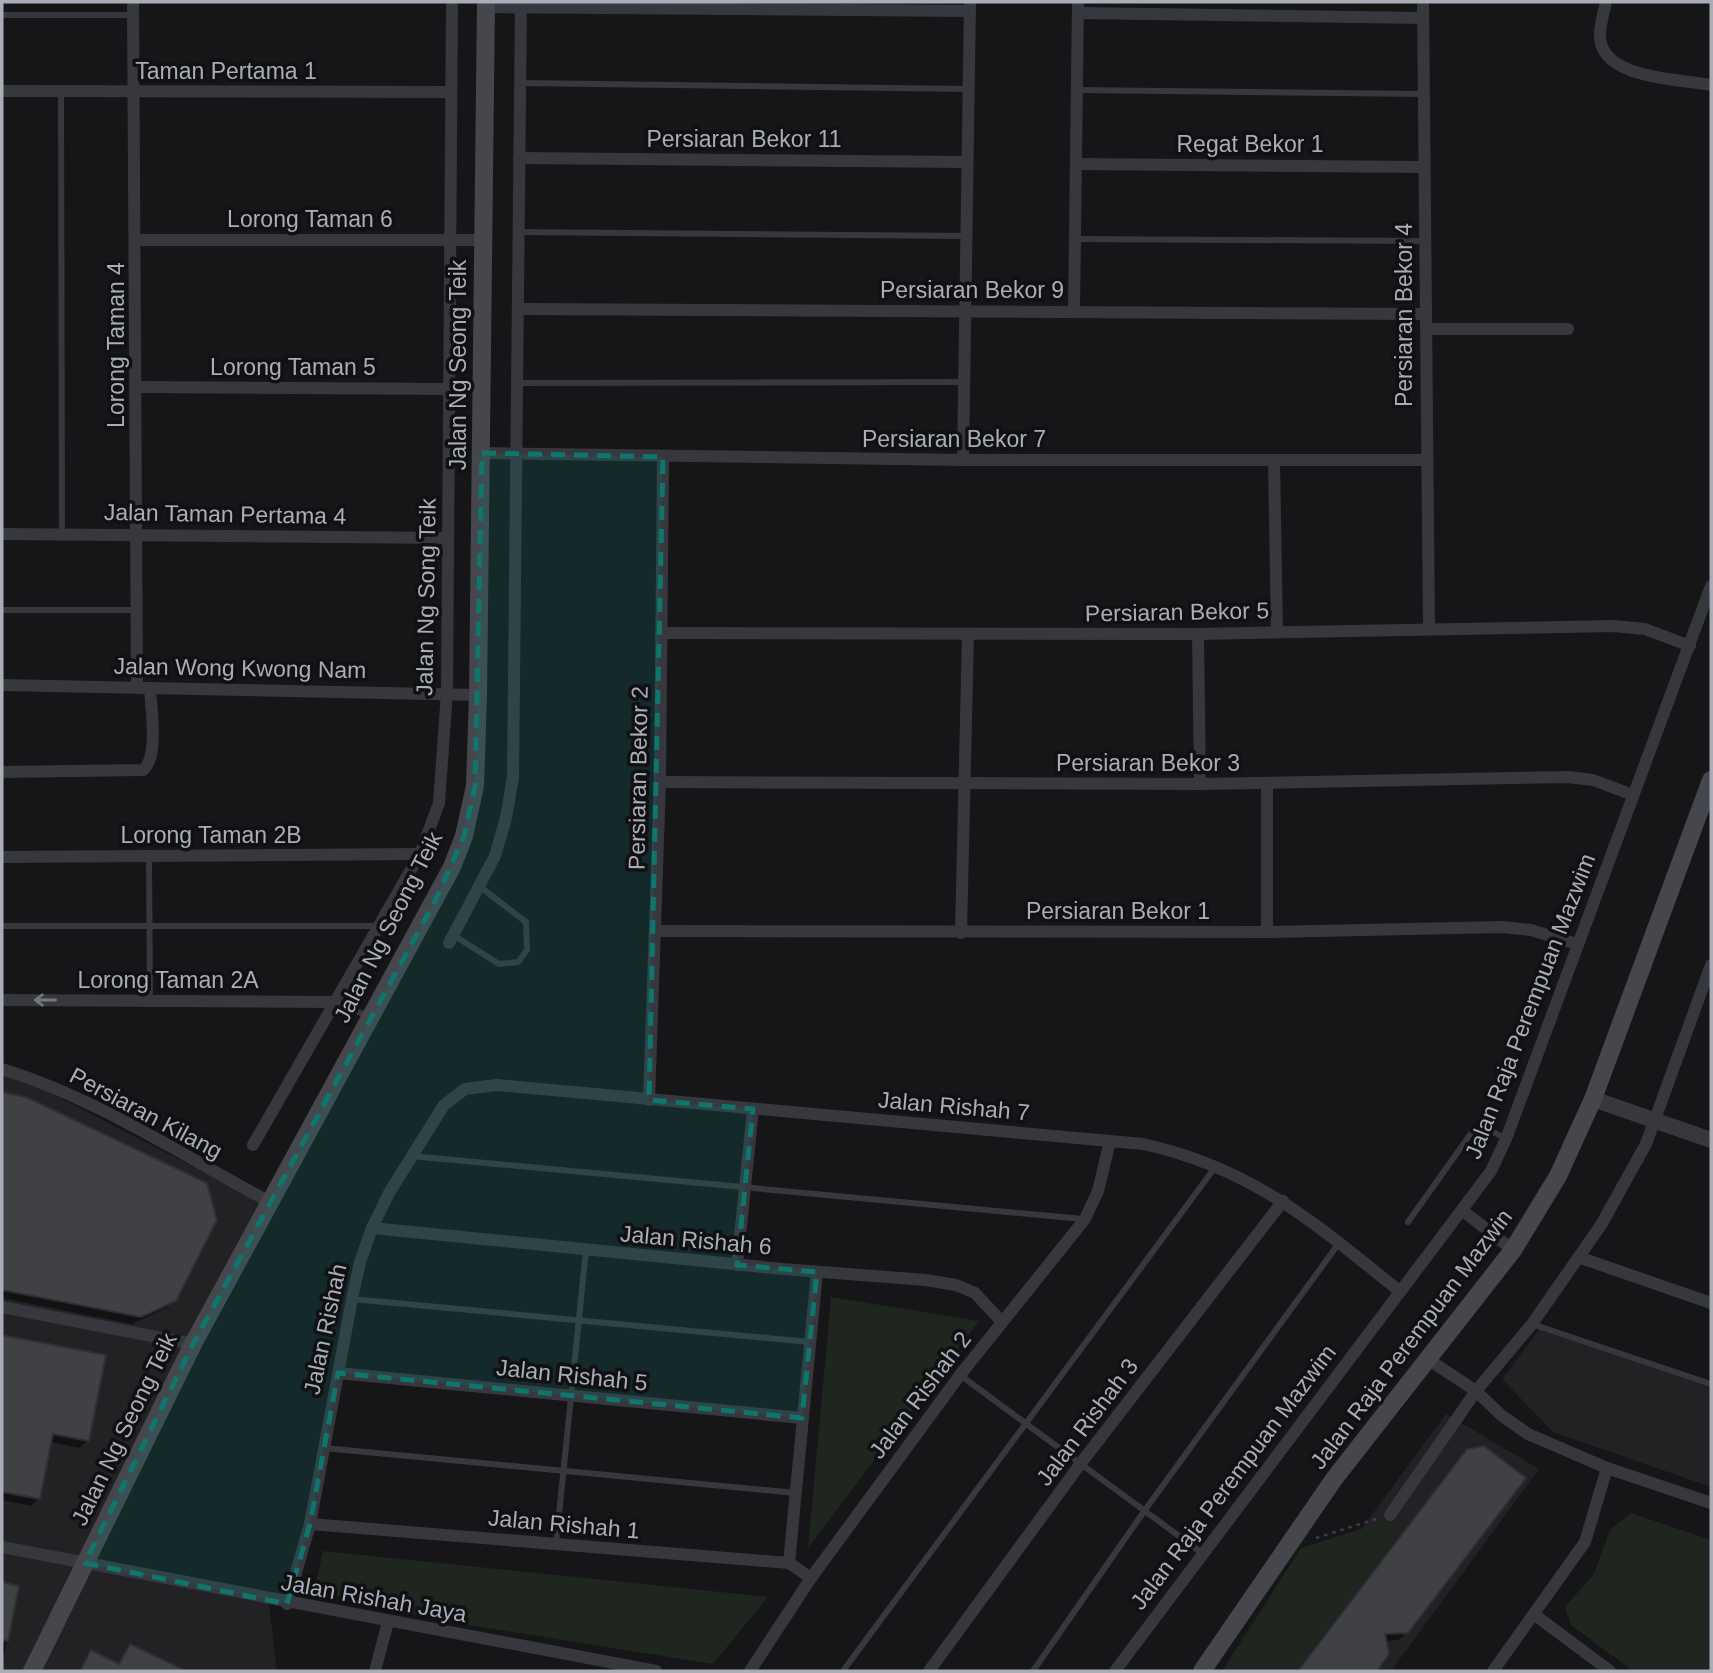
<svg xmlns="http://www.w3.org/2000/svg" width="1713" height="1673" font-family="Helvetica,sans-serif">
	<rect width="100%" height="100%" fill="#161618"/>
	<g fill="#222225">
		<polygon points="2,1071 12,1073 269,1206 92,1562 269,1603 277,1671 2,1671"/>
		<polygon points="1541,1327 1711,1385 1711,1487 1553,1432 1502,1379"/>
		<polygon points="1446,1414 1539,1469 1391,1671 1257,1671"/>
	</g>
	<g fill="#1e261f">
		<polygon points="831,1297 979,1321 808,1548 831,1298"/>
		<polygon points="1631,1513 1711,1540 1711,1671 1633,1671 1571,1625 1565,1607 1594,1574 1610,1530"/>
		<polygon points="1383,1522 1399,1533 1296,1671 1222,1671 1301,1548"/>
		<polygon points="323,1551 768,1597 713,1664 444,1621 314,1592"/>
	</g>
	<g fill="#0007">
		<polygon points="2,1094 26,1098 174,1300 166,1308 132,1324 2,1298"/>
		<polygon points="2,1337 104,1357 88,1440 80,1448 50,1442 39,1498 31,1506 2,1500"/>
		<polygon points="1468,1451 1407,1632 1399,1640 1384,1641 1388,1654 1375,1671 1298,1671"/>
		<polygon points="2,1584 17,1587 2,1667"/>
		<polygon points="130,1646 174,1667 172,1671 78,1671 91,1652 117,1665"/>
	</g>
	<g fill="#404145" stroke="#303034" stroke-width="2">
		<polygon points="2,1092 26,1097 207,1183 217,1220 176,1301 141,1317 2,1290"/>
		<polygon points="2,1335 106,1355 89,1441 53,1434 40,1499 2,1492"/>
		<polygon points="1484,1446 1526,1478 1408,1633 1385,1634 1389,1654 1377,1671 1298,1671 1467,1449"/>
		<polygon points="2,1582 19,1586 8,1641 2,1640"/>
		<polygon points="130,1644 186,1671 80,1671 91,1650 119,1664"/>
	</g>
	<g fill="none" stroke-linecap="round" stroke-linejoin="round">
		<polyline stroke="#3d3f44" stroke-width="2.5" stroke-dasharray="3.5 5" stroke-linecap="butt" points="1316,1538 1376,1519"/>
		<g stroke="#37383d" stroke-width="6">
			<polyline points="2,15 133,15"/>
			<polyline points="521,83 968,89"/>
			<polyline points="1077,90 1423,94"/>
			<polyline points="61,91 62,534"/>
			<polyline points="518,232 967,236"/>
			<polyline points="1074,239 1425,241"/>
			<polyline points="517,383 965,382"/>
			<polyline points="2,610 136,610"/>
			<polyline points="149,856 150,1001"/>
			<polyline points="2,926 377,926"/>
			<polyline points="453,935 499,964 518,962 527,950 526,922 479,886"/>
			<polyline points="336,1003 368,1016"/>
			<polyline points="411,1156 1083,1219"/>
			<polyline points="1408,1222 1472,1132 1488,1129 1506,1139"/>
			<polyline points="352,1299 810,1342"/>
			<polyline points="1532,1324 1711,1384"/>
			<polyline points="960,1375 1202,1553"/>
			<polyline points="324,1448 796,1493"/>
			<polyline points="556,1544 586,1250"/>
			<polyline points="843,1671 1216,1166"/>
			<polyline points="1033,1671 1145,1510 1339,1243"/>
		</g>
		<g stroke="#37383d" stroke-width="12">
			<polyline points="133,2 137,688"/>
			<polyline points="1423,2 1429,629"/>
			<path d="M1606,2C1604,12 1600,24 1600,35C1599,79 1679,79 1711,85"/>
			<polyline points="486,7 970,11"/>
			<polyline points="1078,13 1423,18"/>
			<polyline points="2,91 451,92"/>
			<polyline points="519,158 967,162"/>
			<polyline points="1076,164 1424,167"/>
			<polyline points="136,240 483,240"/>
			<polyline points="519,309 1425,314"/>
			<polyline points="1074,311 1078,2"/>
			<polyline points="1426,329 1568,329"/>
			<polyline points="137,387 449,389"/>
			<polyline points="482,453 963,460 1426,460"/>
			<polyline points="963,460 970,2"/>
			<polyline points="1274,462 1277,632"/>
			<polyline points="2,534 448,538"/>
			<polyline points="661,633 1198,634 1613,626 1645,629 1690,646"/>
			<polyline points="1198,634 1200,784"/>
			<polyline points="2,685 478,695"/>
			<path d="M2,772L143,770C159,757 151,708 150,688"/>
			<polyline points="660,782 1200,784 1568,777 1593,780 1633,795"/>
			<polyline points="1267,783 1267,932"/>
			<polyline points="2,857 420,854"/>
			<polyline points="657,931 1267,932 1502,927 1531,930 1577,944"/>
			<polyline points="961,933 968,634"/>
			<polyline points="449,943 495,856 506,818 513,777 521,2"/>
			<polyline points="2,1000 334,1002"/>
			<path d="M2,1069C96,1098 182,1155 268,1201"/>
			<polyline points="649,1100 660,782 663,457"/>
			<polyline points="253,1145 420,854 439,803 447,692 452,2"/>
			<polyline points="1463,1211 1513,1250"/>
			<polyline points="372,1228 783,1269 926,1280 956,1285 975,1293 1001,1321"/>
			<polyline points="1581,1258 1711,1303"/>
			<polyline points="737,1265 753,1109"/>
			<polyline points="2,1307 193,1344"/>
			<polyline points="1426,1358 1476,1391 1501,1415 1528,1434 1607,1468 1711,1503"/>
			<polyline points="338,1373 802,1418"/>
			<polyline points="1390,1515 1476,1391 1532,1324 1601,1225 1646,1144 1711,965"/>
			<polyline points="310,1524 789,1563 811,1578"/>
			<polyline points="2,1547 656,1671"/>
			<polyline points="789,1563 817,1272"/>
			<path d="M287,1604L310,1524L352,1299L360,1262L372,1228L389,1193L444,1105L465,1089L496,1085L1143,1144C1250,1167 1315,1223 1398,1290"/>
			<polyline points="1535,1615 1610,1671"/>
			<polyline points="375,1671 388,1622"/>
			<polyline points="750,1671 811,1578 960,1375 1085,1219 1098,1191 1110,1141"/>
			<polyline points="929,1671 1081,1463 1283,1201"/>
			<polyline points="1115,1671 1491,1171 1506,1139 1711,586"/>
			<polyline points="1493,1671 1585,1542 1607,1468"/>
		</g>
		<polyline stroke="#37383d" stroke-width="16" points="1593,1099 1711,1140"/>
		<g stroke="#45474d" stroke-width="18">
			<polyline points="32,1671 193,1344 452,867 464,836 475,786 478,695 486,2"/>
			<polyline points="1202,1671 1334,1479 1513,1250 1558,1176 1593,1099 1711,780"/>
		</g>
	</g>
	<defs><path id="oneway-shaft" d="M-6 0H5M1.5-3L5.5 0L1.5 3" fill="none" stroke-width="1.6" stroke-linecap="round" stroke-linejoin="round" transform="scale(1.75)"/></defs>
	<use stroke="#757881" href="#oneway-shaft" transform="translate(45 1000) rotate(-180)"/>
	<path fill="#0f766e" fill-opacity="0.2" stroke="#0f766e" stroke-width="5" stroke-dasharray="14 9" stroke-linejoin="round" d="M482,453L663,457L649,1100L753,1109L737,1265L817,1272L802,1418L338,1373L310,1524L287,1604L85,1563L193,1344L436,899L464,836L475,786Z"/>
	<g text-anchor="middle" stroke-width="7" stroke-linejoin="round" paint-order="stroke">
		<g font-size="23" fill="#a8adb8" stroke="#111113">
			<text x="226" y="79">Taman Pertama 1</text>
			<text x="744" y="147">Persiaran Bekor 11</text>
			<text x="1250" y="152">Regat Bekor 1</text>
			<text x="310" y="227">Lorong Taman 6</text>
			<text x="972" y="298">Persiaran Bekor 9</text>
			<text transform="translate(1404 315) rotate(-90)" y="8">Persiaran Bekor 4</text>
			<text transform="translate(116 345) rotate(-90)" y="8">Lorong Taman 4</text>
			<text transform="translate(458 365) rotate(-90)" y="8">Jalan Ng Seong Teik</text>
			<text x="293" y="375">Lorong Taman 5</text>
			<text x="954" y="447">Persiaran Bekor 7</text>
			<text transform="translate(225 514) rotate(1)" y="8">Jalan Taman Pertama 4</text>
			<text transform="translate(426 597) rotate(-89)" y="8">Jalan Ng Song Teik</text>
			<text transform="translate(1177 612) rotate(-1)" y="8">Persiaran Bekor 5</text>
			<text transform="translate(240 668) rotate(1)" y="8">Jalan Wong Kwong Nam</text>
			<text x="1148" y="771">Persiaran Bekor 3</text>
			<text transform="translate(638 778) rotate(-89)" y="8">Persiaran Bekor 2</text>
			<text x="211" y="843">Lorong Taman 2B</text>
			<text x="1118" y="919">Persiaran Bekor 1</text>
			<text transform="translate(388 927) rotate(-63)" y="8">Jalan Ng Seong Teik</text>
			<text x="168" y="988">Lorong Taman 2A</text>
			<text transform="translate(1530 1006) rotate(-69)" y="8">Jalan Raja Perempuan Mazwim</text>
			<text transform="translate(954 1106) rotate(5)" y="8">Jalan Rishah 7</text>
			<text transform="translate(146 1113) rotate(28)" y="8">Persiaran Kilang</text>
			<text transform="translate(696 1240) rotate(5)" y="8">Jalan Rishah 6</text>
			<text transform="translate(325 1329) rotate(-78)" y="8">Jalan Rishah</text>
			<text transform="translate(1411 1339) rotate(-53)" y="8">Jalan Raja Perempuan Mazwin</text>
			<text transform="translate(572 1375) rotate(6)" y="8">Jalan Rishah 5</text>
			<text transform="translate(920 1395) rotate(-53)" y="8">Jalan Rishah 2</text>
			<text transform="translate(1087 1422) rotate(-53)" y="8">Jalan Rishah 3</text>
			<text transform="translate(124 1429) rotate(-64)" y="8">Jalan Ng Seong Teik</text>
			<text transform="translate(1233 1477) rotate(-53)" y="8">Jalan Raja Perempuan Mazwim</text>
			<text transform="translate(564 1524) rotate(5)" y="8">Jalan Rishah 1</text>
			<text transform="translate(374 1598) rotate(10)" y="8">Jalan Rishah Jaya</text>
		</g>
	</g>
	<rect width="1713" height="1673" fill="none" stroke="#a8adb8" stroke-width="7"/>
</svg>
